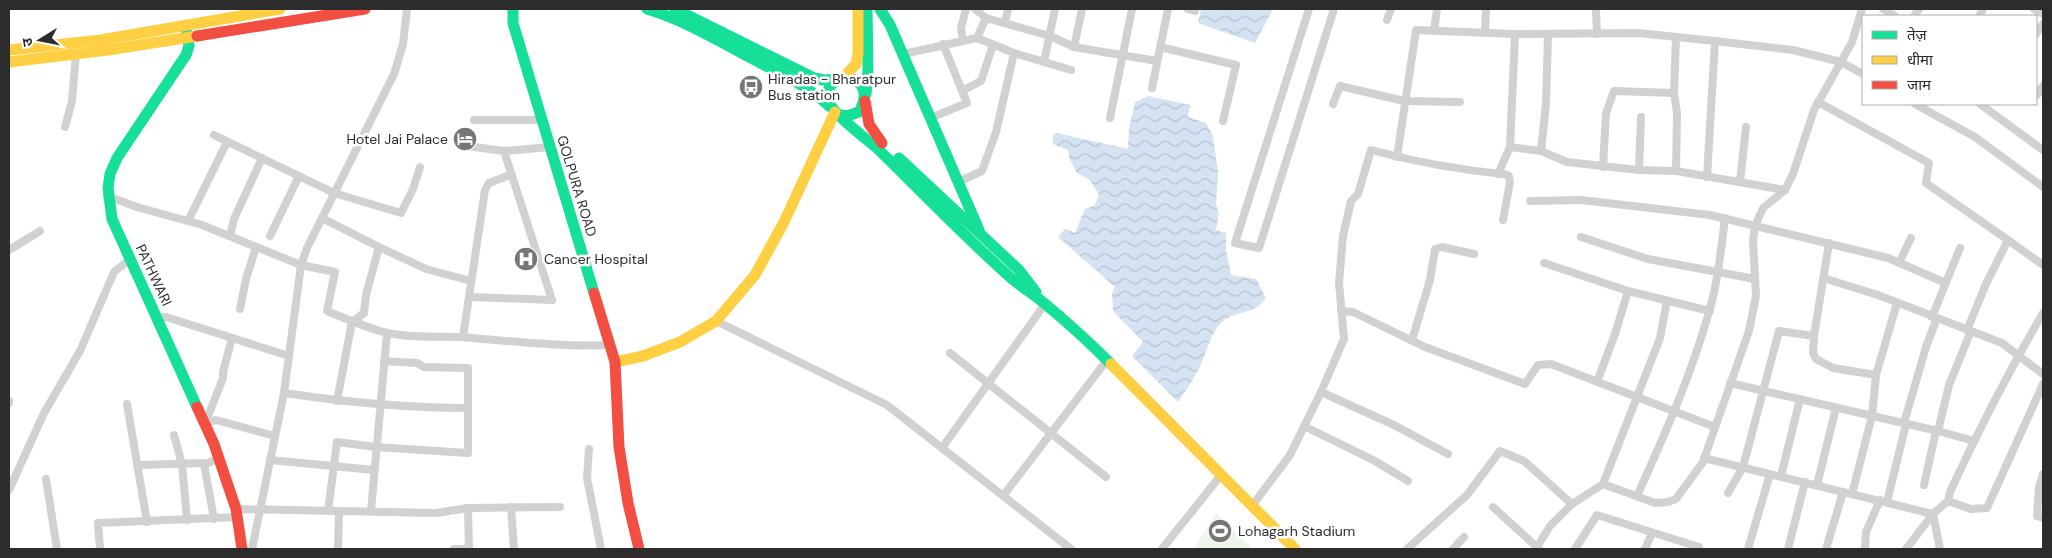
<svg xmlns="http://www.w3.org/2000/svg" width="2052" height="558" font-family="'DM Sans','Noto Sans Devanagari',sans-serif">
	<defs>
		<pattern id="water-waves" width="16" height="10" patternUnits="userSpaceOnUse" patternTransform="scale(1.25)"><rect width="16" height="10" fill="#d5e2f2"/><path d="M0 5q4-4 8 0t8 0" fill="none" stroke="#b7c2d0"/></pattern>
	</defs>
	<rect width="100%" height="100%" fill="#fff"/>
	<polygon fill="#edf4ea" points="1216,513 1253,549 1194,549"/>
	<g fill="url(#water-waves)">
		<polygon points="1201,9 1273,9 1255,43 1198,23"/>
		<path d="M1148,96L1190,105L1188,117L1206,123L1213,136L1218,172L1216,205L1219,212L1216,230L1226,233V250L1231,275L1256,279L1266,298C1253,317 1234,309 1220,324C1211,334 1207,350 1202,362C1195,377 1187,389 1178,402L1132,356L1143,342L1113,311L1112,294L1115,287L1058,237L1065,229L1075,233L1085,209L1095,205L1099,195L1090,180L1077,173L1070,160L1068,150L1053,144V135L1057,133L1128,149L1129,129L1135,102Z"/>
	</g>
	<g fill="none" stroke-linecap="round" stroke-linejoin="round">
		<g stroke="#d1d1d1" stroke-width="8">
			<polyline points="975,9 986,18 1050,36 1074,47 1157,61"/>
			<polyline points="1188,9 1195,11"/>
			<polyline points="1309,9 1235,243 1259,248 1334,9"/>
			<polyline points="1596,9 1597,34"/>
			<polyline points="1883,9 1895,16"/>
			<polyline points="2034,9 2043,14"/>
			<polyline points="1914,16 1919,9"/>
			<polyline points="1979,16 1983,9"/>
			<polyline points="1387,20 1391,9"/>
			<polyline points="1005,23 1008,9"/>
			<polyline points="1434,31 1437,9"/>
			<polyline points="1485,33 1486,9"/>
			<polyline points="1515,34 1638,33 1715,41 1707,177"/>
			<polyline points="2036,34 2043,24"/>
			<polyline points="1676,37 1674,93 1677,113 1676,171"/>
			<polyline points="977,38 986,18"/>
			<polyline points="963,41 961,28 966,9"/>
			<polyline points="1715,41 1793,50 1841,62 1863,74"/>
			<polyline points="1074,47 1082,9"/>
			<polyline points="1160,47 1236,65 1223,121"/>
			<polyline points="903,54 977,38 1014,53 1071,70"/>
			<polyline points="1044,62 1055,9"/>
			<polyline points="1152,88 1168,9"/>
			<polyline points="962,91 981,81 993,45"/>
			<polyline points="2037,95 2043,86"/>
			<polyline points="1818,102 1929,163 1926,183 2008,240"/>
			<polyline points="1333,104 1340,86 1404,101 1460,102"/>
			<polyline points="1915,104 1975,137 2043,187"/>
			<polyline points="1980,104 2043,150"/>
			<polyline points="930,118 967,103 943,44"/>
			<polyline points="1110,118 1132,9"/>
			<polyline points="474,120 542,120"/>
			<polyline points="65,127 72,101 76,54"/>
			<polyline points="214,135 334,193 401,213 413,189 420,167"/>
			<polyline points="467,146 504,151"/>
			<polyline points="1510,147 1541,151 1567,162 1639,170 1676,171 1785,190"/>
			<polyline points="1541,151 1546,104 1548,34"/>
			<polyline points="1397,157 1416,30 1515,34 1510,147 1498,174"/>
			<polyline points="1603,167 1606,113 1614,91 1674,93"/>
			<polyline points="1639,170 1641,117"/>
			<polyline points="958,182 982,171 996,132 1014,53"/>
			<polyline points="1740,182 1746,127"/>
			<path d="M107,196L137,207L202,225L301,265L335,272L327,311C346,319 365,327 384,332C403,338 439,336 461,337C510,341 560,347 609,345"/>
			<polyline points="1530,201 1581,200 1710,215 1888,258 1946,283"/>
			<polyline points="322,218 379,247 426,269 471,281"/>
			<polyline points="188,221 227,142"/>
			<polyline points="230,236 234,219 262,158"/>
			<polyline points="270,236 299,176"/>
			<polyline points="1581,237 1648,259 1755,279"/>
			<polyline points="1829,243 1814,336 1813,353 1816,359 1833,368 1876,375"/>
			<polyline points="9,250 40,231"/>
			<polyline points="1544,263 1628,291 1710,311"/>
			<polyline points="1899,263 1911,238"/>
			<polyline points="1823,278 1878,295 2002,343 2043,374"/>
			<polyline points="471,297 552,300 504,151 550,147"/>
			<polyline points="240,309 246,279 256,247"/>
			<polyline points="1341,311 1353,312 1425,347 1525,384 1538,365 1551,364 1715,427"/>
			<polyline points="1932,317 1960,248"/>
			<polyline points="157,318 166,317 289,356"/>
			<polyline points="716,321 887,405 1071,549"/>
			<polyline points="1967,330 1986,284 2008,240 2043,265"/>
			<polyline points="463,337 485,190 489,183 510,175"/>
			<polyline points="1412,340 1430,280 1435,249 1442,247 1474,254"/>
			<polyline points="950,353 1106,477"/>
			<polyline points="1597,382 1615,334 1628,291"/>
			<polyline points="1730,383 1938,431 1949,385 1971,331"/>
			<polyline points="1321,392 1394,425 1448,454"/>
			<path d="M284,393C345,402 406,408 467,408"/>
			<polyline points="337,401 352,322 364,313 366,295 379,247"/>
			<polyline points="9,403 9,401"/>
			<polyline points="127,404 147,522"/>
			<polyline points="1904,423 1926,347 1937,318"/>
			<polyline points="205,424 223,378 223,372 232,338"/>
			<polyline points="205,424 216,420 275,436"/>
			<polyline points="1304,426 1375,461 1408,481"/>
			<polyline points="1938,431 1974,441"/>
			<polyline points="174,435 182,464 187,520"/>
			<polyline points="942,448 1045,304"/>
			<polyline points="589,449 587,478 601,549"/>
			<polyline points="1704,458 1933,514 1940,549"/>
			<polyline points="270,460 374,470"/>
			<polyline points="204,464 214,519"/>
			<polyline points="137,465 208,463 219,458"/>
			<polyline points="2043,474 2039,487 2037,516 2043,518"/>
			<polyline points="1781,476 1800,399"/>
			<polyline points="46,479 57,549"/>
			<polyline points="1603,484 1655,503 1668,502 1676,499 1703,462 1749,331 1756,296 1753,241 1755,226 1763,208 1785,190 1793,174 1814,110 1852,42 1862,9"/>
			<polyline points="1817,485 1836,408"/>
			<polyline points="1924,485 1936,431"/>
			<polyline points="9,490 44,413 80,351 114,272 130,259"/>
			<polyline points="1728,493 1743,467 1779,331 1814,336"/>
			<polyline points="1852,494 1872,416 1876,375 1897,303"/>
			<polyline points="1003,496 1107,360"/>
			<path d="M1637,496C1664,436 1691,376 1709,312C1718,282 1721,250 1725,218"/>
			<polyline points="1948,501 1971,509 1987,508 2043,384"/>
			<polyline points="1887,502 1906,424"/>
			<path d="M1252,506L1290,455L1321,392L1344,339L1339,283L1343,236L1351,201L1358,194L1371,150C1416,162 1458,170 1504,174L1509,176L1510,182L1503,220"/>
			<polyline points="511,507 514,549"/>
			<polyline points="1493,507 1539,549"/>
			<polyline points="468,508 469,549"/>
			<polyline points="236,509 436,513 468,508 560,507"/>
			<polyline points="328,511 337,442 376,447 468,453 468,368 424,367 417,363 384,361"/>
			<polyline points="371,511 387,333"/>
			<polyline points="100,549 98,523 237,517"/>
			<polyline points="252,549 284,393 301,265 307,248 394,74 403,44 407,9"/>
			<polyline points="338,549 339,511"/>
			<polyline points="454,549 469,549"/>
			<polyline points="1162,549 1221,475"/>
			<polyline points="1407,549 1467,495 1500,451 1524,461 1572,504"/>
			<polyline points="1453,549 1464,537"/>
			<polyline points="1536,549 1550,526 1572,504 1603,484 1660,338 1667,301"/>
			<polyline points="1575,549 1597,515 1699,547 1699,549"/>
			<polyline points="1645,549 1652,533"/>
			<polyline points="1748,549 1770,474"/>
			<polyline points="1788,549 1805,482"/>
			<polyline points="1826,549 1843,492"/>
			<polyline points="1865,549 1866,532 1880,500"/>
			<path d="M1906,549L1933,514L1948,501L1950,492C1978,431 2009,371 2043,313"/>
		</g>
		<g stroke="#16e098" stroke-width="11">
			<polyline points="513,9 513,23 594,293"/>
			<path d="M647,9C684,20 717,40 751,58C778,73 806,84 829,106"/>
			<polyline points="675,9 814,78 824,80 838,79"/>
			<polyline points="880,9 890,25 979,230"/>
			<polyline points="186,29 189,46 186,55 117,158 110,174 108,188 112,219 197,407"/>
			<polyline points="866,94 868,71 867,9"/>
			<path d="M841,115L847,116L859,112C880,74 829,67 827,96C826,110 867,139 878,149C922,192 965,237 1011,278C1022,287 1034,295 1044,303C1067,322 1090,343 1111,364"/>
			<polyline points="899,158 1019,270 1036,292"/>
		</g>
		<g stroke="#ffcf43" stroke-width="11">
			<polyline points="9,50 101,40 280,9"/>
			<polyline points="9,62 108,50 197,36"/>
			<polyline points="844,77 856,64 858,53 858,9"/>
			<polyline points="615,362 643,356 680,342 716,321 755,275 784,222 835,112"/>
			<polyline points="1111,364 1295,549"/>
		</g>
		<g stroke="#f24e42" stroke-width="11">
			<polyline points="197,36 365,9"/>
			<polyline points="865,101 869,124 882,143"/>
			<polyline points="594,293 615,362 619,447 628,503 639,549"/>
			<polyline points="197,407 214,444 236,509 242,549"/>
		</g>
	</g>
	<defs>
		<g id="bus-disc" transform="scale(1.25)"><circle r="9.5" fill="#767676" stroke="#fff"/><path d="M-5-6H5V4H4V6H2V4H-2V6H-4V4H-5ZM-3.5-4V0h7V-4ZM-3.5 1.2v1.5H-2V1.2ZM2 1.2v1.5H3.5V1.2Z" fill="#fff"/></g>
		<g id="hotel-disc" transform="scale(1.25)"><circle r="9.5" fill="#767676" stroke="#fff"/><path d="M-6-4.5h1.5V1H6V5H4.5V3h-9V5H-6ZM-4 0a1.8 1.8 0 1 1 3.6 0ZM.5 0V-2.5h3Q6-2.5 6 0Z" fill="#fff"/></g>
		<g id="hospital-disc" transform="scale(1.25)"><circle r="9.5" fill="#767676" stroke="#fff"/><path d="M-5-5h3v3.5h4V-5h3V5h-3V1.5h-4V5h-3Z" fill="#fff"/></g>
		<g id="stadium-disc" transform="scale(1.25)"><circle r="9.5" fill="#767676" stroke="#fff"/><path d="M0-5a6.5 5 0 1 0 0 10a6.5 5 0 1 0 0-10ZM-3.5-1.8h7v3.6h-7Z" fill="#fff"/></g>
	</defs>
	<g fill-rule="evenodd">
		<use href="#bus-disc" x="751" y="87"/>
		<use href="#hotel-disc" x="465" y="139"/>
		<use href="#hospital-disc" x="526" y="259"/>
		<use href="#stadium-disc" x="1220" y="531"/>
	</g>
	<g text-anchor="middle" stroke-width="5" stroke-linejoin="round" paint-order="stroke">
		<g font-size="14" fill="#2c2c2c" stroke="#fff" text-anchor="start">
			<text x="768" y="84">Hiradas - Bharatpur<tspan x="768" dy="16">Bus station</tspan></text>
			<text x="448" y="144" text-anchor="end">Hotel Jai Palace</text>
			<text x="544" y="264">Cancer Hospital</text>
			<text x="1238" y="536">Lohagarh Stadium</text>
		</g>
		<g font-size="14" fill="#2c2c2c" stroke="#fff">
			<text transform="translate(577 186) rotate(73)" y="5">GOLPURA ROAD</text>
			<text transform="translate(154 275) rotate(65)" y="5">PATHWARI</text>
		</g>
	</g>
	<rect width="2052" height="558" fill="none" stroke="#2c2c2c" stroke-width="20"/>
	<rect x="1862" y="15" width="175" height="90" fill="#ffffff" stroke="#ababab"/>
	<rect x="1872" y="31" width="25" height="8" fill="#16e098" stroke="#ababab"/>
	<text x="1907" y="40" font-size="15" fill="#2c2c2c">तेज़</text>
	<rect x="1872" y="56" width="25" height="8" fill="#ffcf43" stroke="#ababab"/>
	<text x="1907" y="65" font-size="15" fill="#2c2c2c">धीमा</text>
	<rect x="1872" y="81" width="25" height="8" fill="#f24e42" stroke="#ababab"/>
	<text x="1907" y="90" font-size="15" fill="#2c2c2c">जाम</text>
	<g transform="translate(40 40) rotate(260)" stroke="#ffffff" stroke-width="4" paint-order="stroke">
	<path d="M0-4L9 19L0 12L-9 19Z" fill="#2c2c2c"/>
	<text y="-8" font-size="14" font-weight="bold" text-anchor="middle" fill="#2c2c2c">उ</text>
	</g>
</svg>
